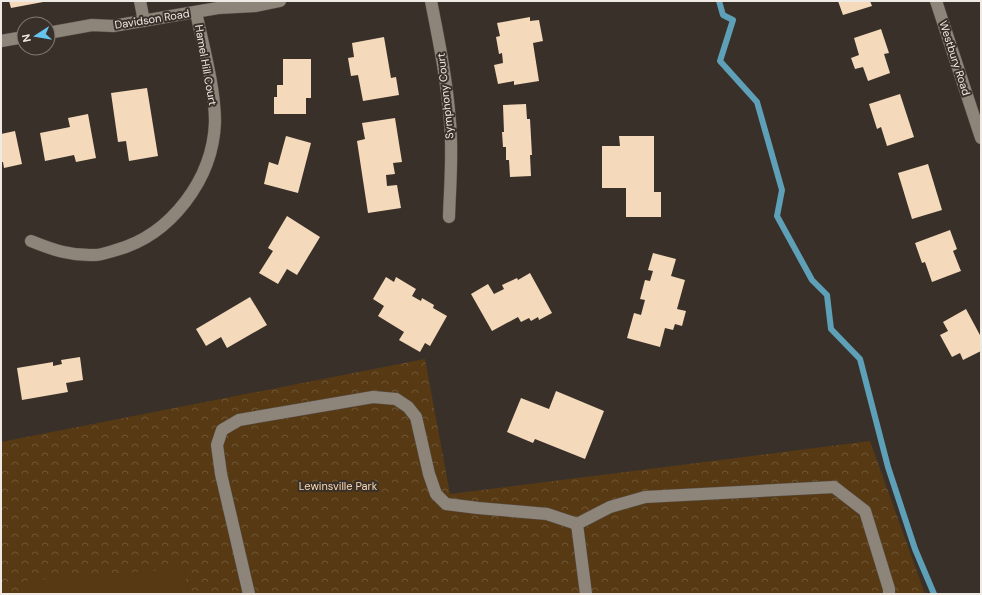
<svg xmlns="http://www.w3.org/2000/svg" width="982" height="595" font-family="'DM Sans',sans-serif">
	<defs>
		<pattern id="forest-crowns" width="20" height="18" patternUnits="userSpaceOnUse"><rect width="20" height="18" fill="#573913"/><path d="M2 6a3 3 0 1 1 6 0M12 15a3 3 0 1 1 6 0" fill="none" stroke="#6f5635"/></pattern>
	</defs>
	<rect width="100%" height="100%" fill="#393129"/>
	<polygon fill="url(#forest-crowns)" points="425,359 450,494 870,441 925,594 1,594 1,442"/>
	<polygon fill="#573913" points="185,568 187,594 26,594 25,581"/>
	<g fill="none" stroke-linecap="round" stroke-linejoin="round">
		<polyline stroke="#5da0b8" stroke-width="6" points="719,1 723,15 733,20 720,61 757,102 782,190 777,216 812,280 827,295 831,329 860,359 888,467 915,549 934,594"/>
	</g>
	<g fill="#f5d9bb">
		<polygon points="9,1 43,1 43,2 11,8"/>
		<polygon points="838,1 870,1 872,6 843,15"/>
		<polygon points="530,17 530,21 539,20 543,41 533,43 539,81 514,85 514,81 498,84 494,65 503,63 502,53 499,54 496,37 500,36 497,23"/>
		<polygon points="881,29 889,53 884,54 890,73 868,81 863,67 855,69 851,58 859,55 854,38"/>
		<polygon points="384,37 391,78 396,77 399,95 363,101 358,75 351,76 348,58 354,57 352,43"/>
		<polygon points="283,59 311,59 311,98 306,98 306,114 274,114 274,97 277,97 277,85 283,85"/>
		<polygon points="147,88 158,156 129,161 126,141 118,142 111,93"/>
		<polygon points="900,94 914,137 887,146 881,127 877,129 869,104"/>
		<polygon points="526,104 527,119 530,119 532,155 530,155 531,176 510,177 509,160 506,160 506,147 503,147 502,132 504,132 503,105"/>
		<polygon points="88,114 96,158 76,162 74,155 45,161 40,133 70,127 68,118"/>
		<polygon points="395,118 402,162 393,163 395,174 386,175 387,186 397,185 401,208 368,213 357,141 365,139 362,123"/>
		<polygon points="15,131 22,164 4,168 3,162 1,162 1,134"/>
		<polygon points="286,136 311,143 298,193 264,184 269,162 278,165"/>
		<polygon points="619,136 654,136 654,192 661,192 661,217 626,217 626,188 602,188 602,146 620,146"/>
		<polygon points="928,164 942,210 912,219 898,173"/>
		<polygon points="287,216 320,237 297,275 287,269 278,284 259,273 273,251 268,248"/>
		<polygon points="950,230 957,249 953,251 961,271 932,282 925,262 922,263 915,243"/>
		<polygon points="653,253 676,259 671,276 685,280 677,309 686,311 682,326 675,324 673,330 665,328 660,347 627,338 634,313 641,315 645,300 640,299 645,280 650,281 653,271 648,270"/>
		<polygon points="530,273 552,313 539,320 538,317 531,321 529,318 521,322 518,317 492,331 471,294 488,284 494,294 504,289 502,285 517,278 518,280"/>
		<polygon points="386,277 394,282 396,277 416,289 412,296 421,301 422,298 434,305 433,308 447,316 430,346 425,343 420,352 399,340 404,332 378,316 384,306 373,299"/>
		<polygon points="250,297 267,325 227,348 221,337 206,346 196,329"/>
		<polygon points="966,309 981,337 981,351 963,360 960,353 952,357 940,335 948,331 943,322"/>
		<polygon points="80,357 83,380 66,383 68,392 22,400 17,368 53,362 53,366 62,364 61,360"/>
		<polygon points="556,391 604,411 585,459 535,439 533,443 507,432 521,398 549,409"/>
	</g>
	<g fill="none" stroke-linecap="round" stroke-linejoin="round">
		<g stroke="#564f48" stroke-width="13">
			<g id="minor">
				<polyline points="140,1 144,21"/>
				<path d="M431,1C439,41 447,81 450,122C453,153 450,185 449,217"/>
				<polyline points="936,1 981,138"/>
				<polyline points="48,33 92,25 113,26 218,8 256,6 280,1"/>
				<polyline points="1,41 24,37"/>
				<path d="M31,241C53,250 71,256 95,255C102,255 109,252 116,250C171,235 213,179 215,122C215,87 203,46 196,12"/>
				<polyline points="249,594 221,474 217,445 222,430 239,420 373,397 396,399 408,407 416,417 429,474 436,494 446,504 478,508 547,514 577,524"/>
				<polyline points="586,594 577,524 610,507 645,497 834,487 865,511 889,589 889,594"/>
			</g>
		</g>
		<use href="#minor" stroke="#8d847a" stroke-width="12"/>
	</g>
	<g text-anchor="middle" stroke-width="4" stroke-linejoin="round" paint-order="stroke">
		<g font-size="11" fill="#f0eae5" stroke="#393129">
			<text transform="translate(152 19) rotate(-9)" y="4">Davidson Road</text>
			<text transform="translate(955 58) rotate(72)" y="4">Westbury Road</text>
			<text transform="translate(206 65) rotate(80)" y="4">Hamel Hill Court</text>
			<text transform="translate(445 96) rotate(-96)" y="4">Symphony Court</text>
		</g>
		<g font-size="11" fill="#f9d6b1" stroke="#393129">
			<text x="338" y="490">Lewinsville Park</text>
		</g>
	</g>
	<rect width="982" height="595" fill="none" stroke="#f0eae5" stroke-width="4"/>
	<g transform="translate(36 36) rotate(258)"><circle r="19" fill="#393129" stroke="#827b74"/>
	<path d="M0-3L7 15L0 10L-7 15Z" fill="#65c5ee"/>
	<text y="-6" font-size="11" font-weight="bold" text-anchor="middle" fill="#f0eae5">N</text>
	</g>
</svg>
